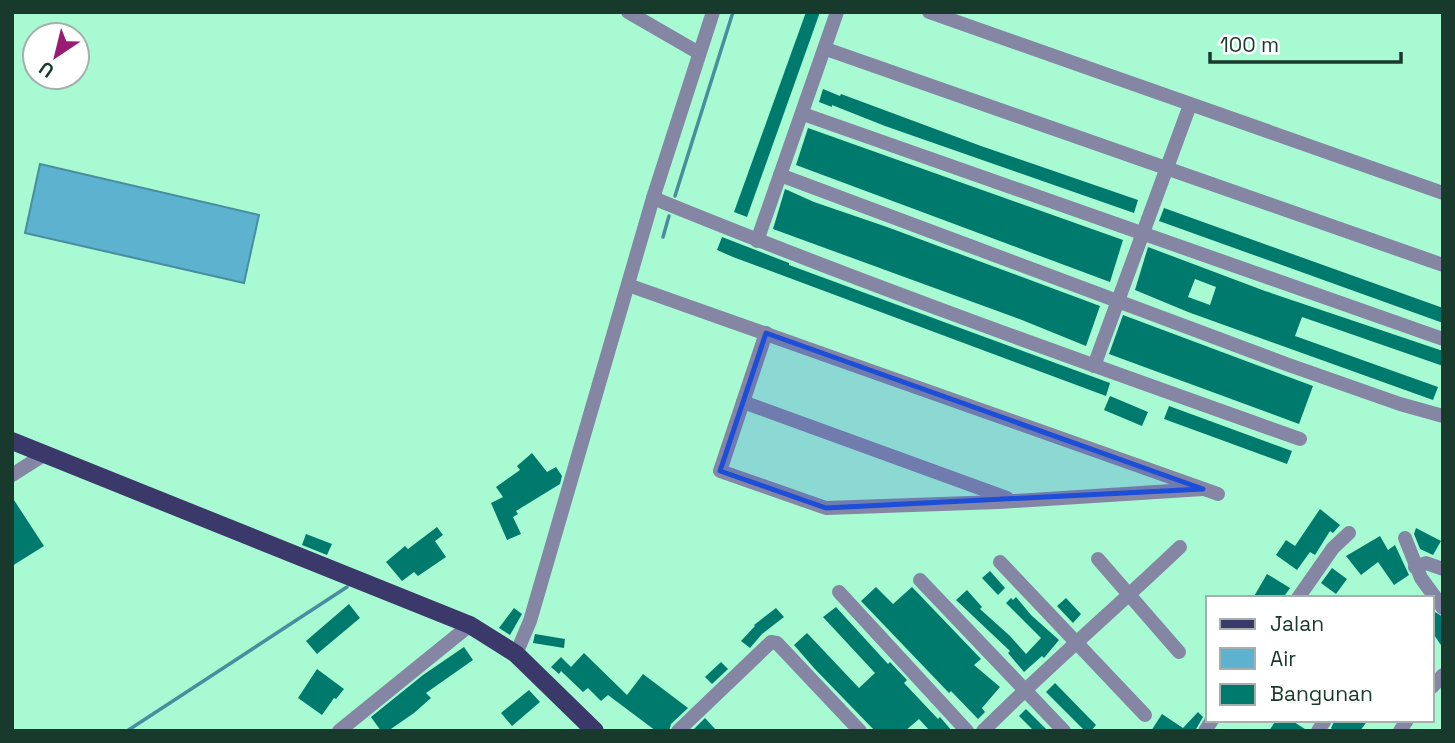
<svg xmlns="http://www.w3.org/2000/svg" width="1455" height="743" font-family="'Space Grotesk',sans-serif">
	<rect width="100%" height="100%" fill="#a8fad3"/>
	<polygon fill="#5db2cf" stroke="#488e9e" stroke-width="2" points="40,164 259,215 244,283 25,233"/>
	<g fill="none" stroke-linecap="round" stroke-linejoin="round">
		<g stroke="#488e9e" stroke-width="3.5">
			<polyline points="675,196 733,12"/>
			<polyline points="663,237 669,216"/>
			<polyline points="127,731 347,587"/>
		</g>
	</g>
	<g fill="#017a6e" fill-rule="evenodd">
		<polygon points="806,12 820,12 747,217 734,212"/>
		<polygon points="823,89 840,96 841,94 981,146 1138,200 1134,213 885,126 832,105 832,107 819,102"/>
		<polygon points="808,128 1123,240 1110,282 796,165"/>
		<polygon points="785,189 814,202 887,227 1100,306 1086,346 1022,320 773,229"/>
		<polygon points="1164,208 1443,308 1443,323 1159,221"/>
		<polygon points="722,237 789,263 789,265 1110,383 1106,396 733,257 717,250"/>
		<path d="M1148,247L1265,291L1443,351V366L1302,317L1295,336L1438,387L1433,400L1188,312L1135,290ZM1195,279L1216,287L1210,305L1188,297Z"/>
		<polygon points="1123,315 1313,386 1299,424 1109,354"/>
		<polygon points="1110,396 1148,412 1142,426 1104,410"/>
		<polygon points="1169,406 1292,451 1287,464 1164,419"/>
		<polygon points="532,453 547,472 556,467 562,476 560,484 516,511 518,514 513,517 521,534 507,540 491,503 503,497 496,487 520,470 517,466"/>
		<polygon points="12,497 44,546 12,566"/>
		<polygon points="1320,509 1340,525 1333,533 1330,531 1315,555 1310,552 1297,570 1276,555 1286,540 1295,546"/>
		<polygon points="437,527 443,535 435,541 446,557 418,576 414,572 402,581 386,562 405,546 408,549"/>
		<polygon points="1416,528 1441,541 1433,555 1420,549 1414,534"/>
		<polygon points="306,534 332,544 327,555 302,545"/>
		<polygon points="1380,536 1388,550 1395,545 1409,575 1394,585 1378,562 1361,575 1346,556"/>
		<polygon points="1332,568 1347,579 1336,594 1321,583"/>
		<polygon points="990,571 1005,588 998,595 982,578"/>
		<polygon points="1267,574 1290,588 1283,598 1253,598"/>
		<polygon points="876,587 893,604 912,587 981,659 974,665 1000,687 982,708 985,712 978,719 951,691 949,693 861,601"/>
		<polygon points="967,590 982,607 980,609 1010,636 1026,654 1041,638 1006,603 1011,598 1013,600 1016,597 1031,615 1059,640 1044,658 1042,656 1024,672 1008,653 1010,651 956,600"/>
		<polygon points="1066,598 1081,614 1073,623 1057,606"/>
		<polygon points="349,604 360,618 317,654 306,641"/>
		<polygon points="836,607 888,664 890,662 907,680 904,683 938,719 940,717 952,731 930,731 919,719 905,731 875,731 814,668 794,645 807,633 859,688 875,673 823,617"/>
		<polygon points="514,608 522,614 510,635 499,628"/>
		<polygon points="776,608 784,617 762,634 750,648 741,641 755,626 754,625"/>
		<polygon points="1432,610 1443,617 1443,648 1432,632"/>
		<polygon points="535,634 565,639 564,648 533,643"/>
		<polygon points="464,647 473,660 426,693 431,698 414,713 388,731 381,731 371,717 423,675"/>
		<polygon points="584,653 627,695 643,674 688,708 671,724 669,731 656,731 608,695 601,701 588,688 583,692 561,671 559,674 551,667 561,657 571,667"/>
		<polygon points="721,662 728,669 712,684 705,677"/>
		<polygon points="317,669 344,689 336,699 334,698 322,715 298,698"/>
		<polygon points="1055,683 1096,725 1091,731 1085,731 1046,692"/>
		<polygon points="529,690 540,702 512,726 501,713"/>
		<polygon points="1026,709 1048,731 1034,731 1019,716"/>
		<polygon points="1198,712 1203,717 1195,731 1151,731 1162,714 1183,728"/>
		<polygon points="705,718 717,731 692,731"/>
		<polygon points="1276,720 1291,720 1308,731 1269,731"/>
		<polygon points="1335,720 1368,720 1360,731 1334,731 1331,728"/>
	</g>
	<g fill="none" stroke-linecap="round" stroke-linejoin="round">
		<g stroke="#8586a4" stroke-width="14">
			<polyline points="628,12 699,53"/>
			<polyline points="929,12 1443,193"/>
			<polyline points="826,49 1443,265"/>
			<polyline points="803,114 1443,339"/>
			<polyline points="780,175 1286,364 1400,404 1443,416"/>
			<path d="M653,198C866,285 1083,362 1300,439"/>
			<polyline points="757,241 837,12"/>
			<polyline points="628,285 1218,494"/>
			<polyline points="766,333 720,471 826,508 999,502 1203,489"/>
			<polyline points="1094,366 1190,105"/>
			<polyline points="743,402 1007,498"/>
			<polyline points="12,475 45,454"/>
			<polyline points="1405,538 1421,578 1443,608"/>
			<polyline points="1098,559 1179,652"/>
			<polyline points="1000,562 1145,715"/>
			<polyline points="1415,567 1426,563 1443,569"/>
			<polyline points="920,580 1064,731"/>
			<polyline points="839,592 967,731"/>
			<polyline points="1298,598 1333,548 1349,533"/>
			<polyline points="516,654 530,621 653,198 713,12"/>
			<polyline points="1432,687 1443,675"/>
			<polyline points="339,731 470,625"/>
			<polyline points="678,731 771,642 777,643 860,731"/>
			<path d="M983,731C1047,667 1115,609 1180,547"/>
			<polyline points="1205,731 1212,720"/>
			<polyline points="1318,731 1325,720"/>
			<polyline points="1400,731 1407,720"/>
		</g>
		<polyline stroke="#3b396a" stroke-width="18" points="12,441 470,625 516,654 595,731"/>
	</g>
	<path fill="#1d4ed8" fill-opacity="0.2" stroke="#1d4ed8" stroke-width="5" stroke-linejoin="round" d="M766,333L1203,489L826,508L720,471Z"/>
	<rect width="1455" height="743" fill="none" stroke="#183a2c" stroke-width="28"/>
	<rect x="1206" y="596" width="228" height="126" fill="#ffffff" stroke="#a3b0ab" stroke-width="2"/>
	<rect x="1220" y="619" width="35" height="10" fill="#3b396a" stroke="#a3b0ab" stroke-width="2"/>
	<text x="1270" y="631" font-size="21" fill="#183a2c">Jalan</text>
	<rect x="1220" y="648" width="35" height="21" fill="#5db2cf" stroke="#a3b0ab" stroke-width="2"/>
	<text x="1270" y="666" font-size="21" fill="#183a2c">Air</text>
	<rect x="1220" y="684" width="35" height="21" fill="#017a6e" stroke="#a3b0ab" stroke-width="2"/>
	<text x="1270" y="701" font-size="21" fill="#183a2c">Bangunan</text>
	<g transform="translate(56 56) rotate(215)"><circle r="33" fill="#ffffff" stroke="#a3b0ab" stroke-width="2"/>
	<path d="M0-5L12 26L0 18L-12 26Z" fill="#981c74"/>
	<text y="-10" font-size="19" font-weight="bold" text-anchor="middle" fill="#183a2c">U</text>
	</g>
	<path d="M1210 52v10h191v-10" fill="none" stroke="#183a2c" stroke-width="3.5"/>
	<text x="1220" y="52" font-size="21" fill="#183a2c" stroke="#ffffff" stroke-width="5" paint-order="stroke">100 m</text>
</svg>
